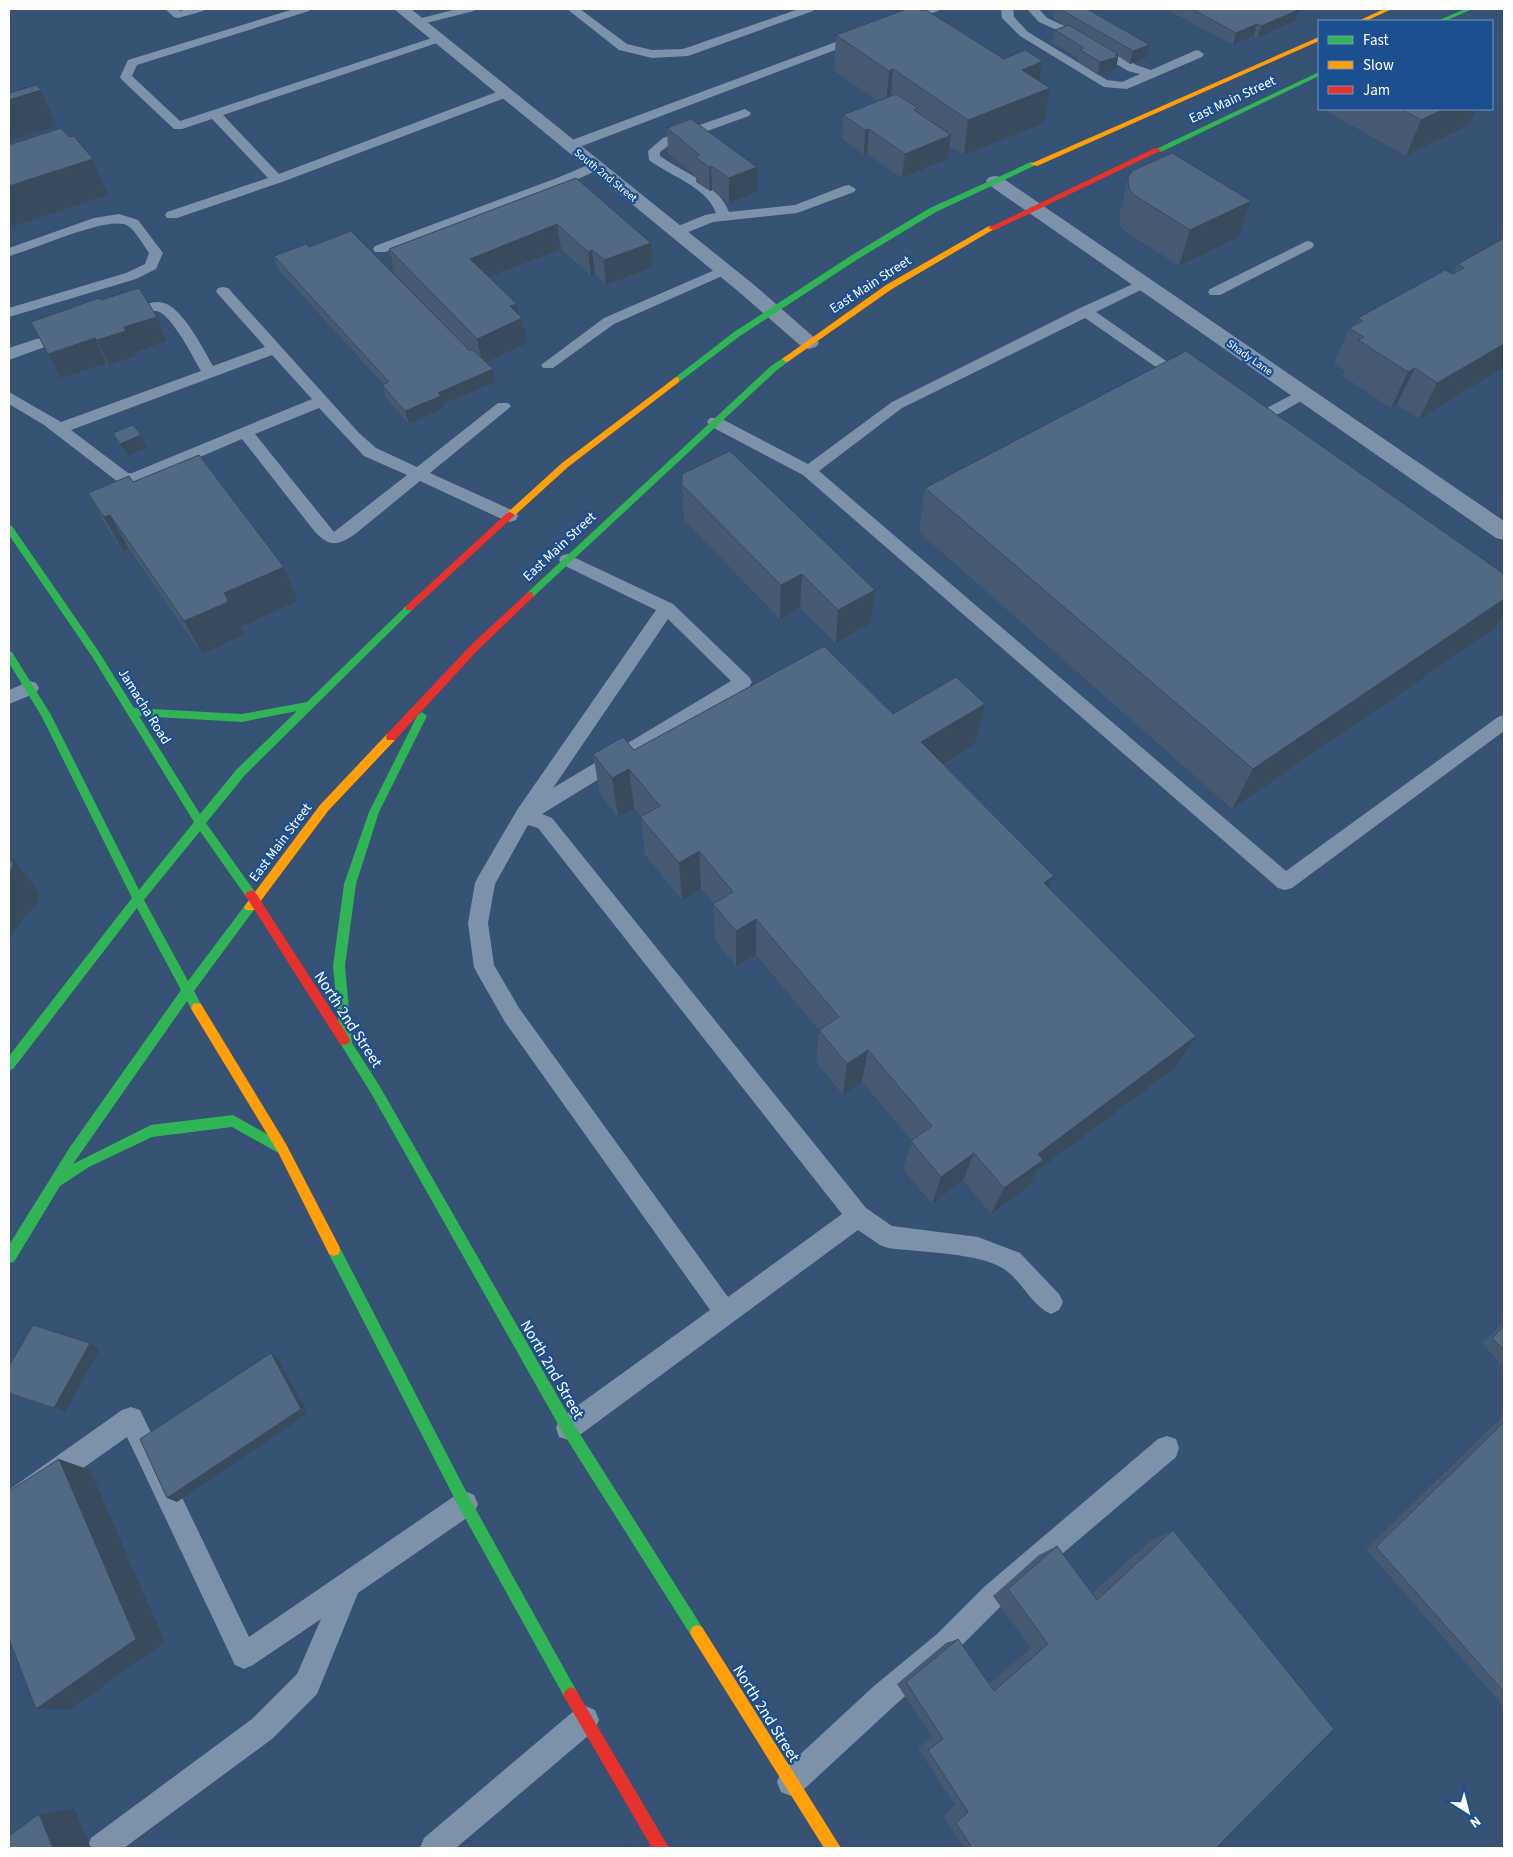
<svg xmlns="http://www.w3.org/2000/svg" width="1513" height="1857" font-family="'Source Sans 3',sans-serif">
	<rect width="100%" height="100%" fill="#365274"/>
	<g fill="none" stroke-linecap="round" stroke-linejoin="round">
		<g fill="#7d92a8" fill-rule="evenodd">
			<polygon points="165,9 178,9 180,11 187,9 205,9 203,11 178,18 174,17"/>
			<polygon points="294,9 311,9 309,11 137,65 132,76 180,121 435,37 443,37 445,39 443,41 223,115 279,174 502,90 510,90 512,93 510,96 282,182 177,218 167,218 165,215 167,212 268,178 212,119 182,129 174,129 122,80 120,77 128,60"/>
			<polygon points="457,9 476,9 474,11 418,25 412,22 414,20"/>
			<polygon points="567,9 580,9 627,44 652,50 683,49 799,9 815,9 813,11 688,56 652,58 619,50"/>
			<polygon points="924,9 940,9 938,11 907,22 899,22 897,20 899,18"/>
			<polygon points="1001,9 1013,9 1014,17 1028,32 1107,80 1122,82 1140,74 1128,71 1070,36 1039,22 1027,9 1039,9 1047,18 1078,32 1136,65 1151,70 1194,51 1198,50 1204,54 1202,57 1127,89 1104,87 1020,36 1002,18"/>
			<polygon points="860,33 864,35 866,37 864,39 574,149 564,149 563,146 564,143"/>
			<path d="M745,109L751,113L749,116L671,144L660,152V156C683,173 718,183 729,212L795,205L844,186L849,185L856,189L854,192L797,213L713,222L681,235H671L669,232L671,229L705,215L716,213C707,187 670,176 649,160L648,151L663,138Z"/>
			<polygon points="595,162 600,163 601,166 600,169 567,184 385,252 375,252 373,249 375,246 557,178"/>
			<path d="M119,214L138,220L163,253L156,269L136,279L9,317V308L126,273L145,264L149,253C143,245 136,231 128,226C110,214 32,251 9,256V248L94,218Z"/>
			<polygon points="1307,241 1312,242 1314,245 1312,248 1220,295 1210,295 1208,292 1210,289"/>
			<polygon points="724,266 729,267 731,270 729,273 614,324 553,368 543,368 541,365 604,318"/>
			<polygon points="1144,279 1151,283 1149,286 1096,312 1189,377 1191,380 1189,383 1179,383 1085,318 902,408 819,471 1286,871 1498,717 1504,715 1504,731 1292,888 1285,890 1278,888 803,475 710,426 707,422 710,418 720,418 808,464 892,402 1080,308"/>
			<path d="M223,287L228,288L359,433L376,448L417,467L498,403H508L511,406L508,409L430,473L516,512L518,516L516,520L510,522L504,520L420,481L354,535C336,546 330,547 315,532L242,439L139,483L133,484L118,482L44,425L9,404V392L61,422L201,371C194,359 169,309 155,311C143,313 133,322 121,319L119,316L121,313C133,309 146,302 159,302C181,303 203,349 213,366L265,347L218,294L216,291L218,288ZM272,355L312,399L132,473H128L71,430ZM319,408L364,456L407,475L334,532L255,434Z"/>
			<polygon points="67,329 72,331 74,334 72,337 9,360 9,349 12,347"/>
			<polygon points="1303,389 1308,391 1311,394 1308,397 1254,428 1244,428 1241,424 1244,420"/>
			<path d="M567,554L673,604L749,677L752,682L749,687L542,814L552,818L866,1208L892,1226L978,1237L1020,1253L1059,1294L1063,1302L1059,1310L1051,1314C1031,1305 1022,1281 1004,1269C981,1253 918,1252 888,1248L880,1245L858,1230L577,1437L568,1440L559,1437L556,1428L559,1419L710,1310L505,1022L477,973L474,967L468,923L475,883L478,877L517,810L656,610L561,564L559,560L561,556ZM668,619L731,681L553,788ZM528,825L538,828L842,1214L728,1297L519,1008L494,965L488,923L495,884Z"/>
			<polygon points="30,681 36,683 39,688 36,693 9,704 9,690"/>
			<polygon points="131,1407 140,1410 249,1637 456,1495 465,1491 474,1495 478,1504 474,1513 358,1593 317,1694 272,1739 124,1848 87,1848 91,1838 252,1719 297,1674 321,1619 253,1665 244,1669 235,1665 127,1437 18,1514 9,1518 9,1490 122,1410"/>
			<polygon points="1167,1436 1176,1439 1179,1448 1176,1457 1002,1605 955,1652 894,1706 801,1792 791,1796 781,1792 777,1782 781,1772 874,1686 937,1634 984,1587 1158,1439"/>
			<polygon points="585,1706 595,1710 599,1720 595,1730 456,1848 420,1848 424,1838 575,1710"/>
		</g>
		<g fill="#7d92a8" fill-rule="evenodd">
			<polygon points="394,9 411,9 753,284 816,339 819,343 816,347 809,349 802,347 739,292"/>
			<polygon points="995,176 1001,177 1504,521 1504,540 1496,538 989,185 986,181 989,177"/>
		</g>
		<g fill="#30b455" fill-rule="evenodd">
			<polygon points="1465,9 1473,9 1445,21 1437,21"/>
			<polygon points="1319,72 1319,76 1161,152 1154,150"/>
			<polygon points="1031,162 1038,164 936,212 858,259 740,336 679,382 676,383 672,380 734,332 852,255 930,208"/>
			<polygon points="786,356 790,359 789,361 777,370 533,597 527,597 527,593 771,366"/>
			<path d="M9,525L12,526L99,652L134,708L242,714L307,702L406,606H412L414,608L245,775L206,823L255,892L257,895L255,898H247L200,831L144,900L188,981L246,904H254L256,907L194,991L203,1008L201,1012L197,1013L193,1012L187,1001L73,1164L151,1125L233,1115L283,1143L285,1147L283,1151L279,1153L275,1151L232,1127L152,1137L89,1167L60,1186L14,1262L9,1263V1245L70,1147L181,990L137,908L13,1069L9,1070V1056L132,898L42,717L9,663V651L12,652L51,715L139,890L194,822L93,658L9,535ZM297,711L237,769L200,814L139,716L242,722Z"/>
			<polygon points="422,712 427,716 379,812 356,884 345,966 352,1043 379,1085 573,1423 702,1627 704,1632 702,1637 697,1639 692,1637 563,1433 371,1093 338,1040 340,1036 333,966 344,884 369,812 417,716"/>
			<polygon points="334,1244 339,1246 470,1499 576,1690 579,1695 576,1700 571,1703 566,1700 460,1509 329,1254 328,1250 329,1246"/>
		</g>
		<g fill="#ff9f0a" fill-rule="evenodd">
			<polygon points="1384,9 1392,9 1366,21 1358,21"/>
			<polygon points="1319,37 1319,41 1037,166 1030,164"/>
			<polygon points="989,226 996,228 892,289 789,361 786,362 782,359 886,285"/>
			<polygon points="676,377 679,378 679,382 568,467 513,517 507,517 507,513 562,463"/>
			<polygon points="391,733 396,737 395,740 328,811 254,910 246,910 244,907 246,904 320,805 387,734"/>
			<polygon points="197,1003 201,1004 286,1144 339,1246 340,1250 339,1254 334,1256 329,1254 278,1152 193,1012 191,1008 193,1004"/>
			<polygon points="697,1625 702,1627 841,1848 824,1848 692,1637 690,1632 692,1627"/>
		</g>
		<g fill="#e5322d" fill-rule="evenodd">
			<polygon points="1155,148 1162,150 995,230 988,228"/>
			<polygon points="510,512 515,515 513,517 412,610 406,610 406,606 507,513"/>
			<polygon points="530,592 533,593 533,597 478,650 395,740 387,740 386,737 387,734 472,644 527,593"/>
			<polygon points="251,890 255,892 348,1036 350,1040 348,1044 344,1045 340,1044 247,898 245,895 247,892"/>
			<polygon points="571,1687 576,1690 669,1848 652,1848 566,1700 563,1695 566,1690"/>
		</g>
	</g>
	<g fill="#475a72">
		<polygon points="1055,9 1087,9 1147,57 1130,64 1118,56 1118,57 1116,69 1098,75 1078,62 1078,58 1052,42 1055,30 1066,26 1053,18"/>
		<polygon points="1166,9 1300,9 1296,21 1257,38 1254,36 1233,45"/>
		<polygon points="836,35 1039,81 1044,123 964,155 949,146 948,159 902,178 867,154 864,155 842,139 843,115 878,101 834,71"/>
		<polygon points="1329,109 1477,109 1469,125 1406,156 1328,112"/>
		<polygon points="667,128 757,192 729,203 712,190 710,191 696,182 696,176 668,153"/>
		<polygon points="1128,177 1251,201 1239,237 1179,266 1125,231 1120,225 1120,213"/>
		<polygon points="576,178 651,243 653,267 606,285 595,274 591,276 561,249 489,278 517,304 518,314 527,343 485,362 495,382 443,404 444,408 409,424 386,398 382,385 384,385 278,269 274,256 309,247 456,337 395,274 389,249"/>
		<polygon points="1504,238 1504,367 1419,419 1397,404 1391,408 1343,376 1345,371 1334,364 1349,328 1355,325 1358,318 1453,274 1458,264"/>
		<polygon points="101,300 157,317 167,341 136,352 138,355 109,365 107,363 61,378 31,322"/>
		<polygon points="113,433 147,448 127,456 119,445"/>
		<polygon points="133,482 284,567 298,601 241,627 244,633 242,636 202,654 129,549 123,552 107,528 88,493"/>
		<polygon points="682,485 875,590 871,623 836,643 800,608 780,619 684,520"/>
		<polygon points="925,488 1504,574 1504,614 1493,630 1232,809 919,532"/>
		<polygon points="893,714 975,745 943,765 1054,876 1050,888 1175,1068 1036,1172 1029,1187 991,1214 963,1180 932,1204 903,1169 912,1141 862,1082 843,1095 816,1062 819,1030 756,955 736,967 715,940 713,904 714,903 701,889 682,900 645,855 641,817 634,808 618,817 600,794 593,754 634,750"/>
		<polygon points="1504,1322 1504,1367 1482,1343"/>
		<polygon points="90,1343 100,1349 65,1413 9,1394 9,1366"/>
		<polygon points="1504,1415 1504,1707 1366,1549"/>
		<polygon points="1173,1530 1216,1848 964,1848 943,1816 955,1805 918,1748 932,1737 897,1684 946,1643 958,1639 989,1684 1031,1648 993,1596 1039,1555 1057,1546 1092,1593 1150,1541"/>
	</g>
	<g fill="#394a5c">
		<polygon points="1300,9 1296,21 1257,38 1261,26"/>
		<polygon points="1257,24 1254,36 1233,45 1236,33"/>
		<polygon points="1150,45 1147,57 1130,64 1133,51"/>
		<polygon points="1118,54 1117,57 1118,57 1116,69 1098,75 1100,62"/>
		<polygon points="1043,61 1037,93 1050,88 1044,123 964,155 968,120 1022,70"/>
		<polygon points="893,69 890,105 886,106 889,71"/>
		<polygon points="41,90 57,126 9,141 9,100"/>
		<polygon points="1444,109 1477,109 1469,125 1406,156 1421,120"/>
		<polygon points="869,129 867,154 864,155 865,130"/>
		<polygon points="951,135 948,159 902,178 905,154"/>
		<polygon points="93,159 108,195 9,228 9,186"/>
		<polygon points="711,166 712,190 710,191 709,167"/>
		<polygon points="757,167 757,192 729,203 729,178"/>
		<polygon points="1251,201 1239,237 1179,266 1190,230"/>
		<polygon points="557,224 561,249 475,283 470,259"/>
		<polygon points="651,243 653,267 606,285 604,260"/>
		<polygon points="592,250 595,274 591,276 588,252"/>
		<polygon points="517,304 519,319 522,318 527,343 482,364 477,339 510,306"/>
		<polygon points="157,317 167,341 136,352 138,355 109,365 97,340 124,327"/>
		<polygon points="95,338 107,363 61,378 48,354"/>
		<polygon points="1504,344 1504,367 1419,419 1437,383"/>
		<polygon points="1415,368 1397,404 1391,408 1408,372"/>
		<polygon points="493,369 495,382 443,404 444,408 409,424 405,411 438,393"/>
		<polygon points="141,435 147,448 127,456 120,444"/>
		<polygon points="110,515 129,549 123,552 104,517"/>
		<polygon points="284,567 298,601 241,627 244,633 242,636 202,654 184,621 224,593"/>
		<polygon points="802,574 800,608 780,619 781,585"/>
		<polygon points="875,590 871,623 836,643 838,610"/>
		<polygon points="1504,599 1504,614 1493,630 1232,809 1253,769"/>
		<polygon points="985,704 975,745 914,782 921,742"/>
		<polygon points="629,769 634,808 618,817 612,778"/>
		<polygon points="699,851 701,889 682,900 679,863"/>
		<polygon points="9,855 33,883 39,894 35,905 9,938"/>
		<polygon points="1054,876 1041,913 1044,883"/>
		<polygon points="756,919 756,955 736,967 736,931"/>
		<polygon points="1196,1036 1175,1068 1036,1172 1029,1187 991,1214 1004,1188 1038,1154"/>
		<polygon points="868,1050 862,1082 843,1095 847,1064"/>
		<polygon points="974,1153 963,1180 932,1204 941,1177"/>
		<polygon points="90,1343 100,1349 65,1413 54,1408"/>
		<polygon points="271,1353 278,1358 308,1413 177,1502 167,1498"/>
		<polygon points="59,1459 90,1470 165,1642 71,1709 36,1709"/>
		<polygon points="74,1808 91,1848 53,1848 39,1814"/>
	</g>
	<g fill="#526984" stroke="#394a5c">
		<polygon points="907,9 919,9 923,11 926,10 1004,59 1025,50 1043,61 1022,70 1050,88 968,120 893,69 889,71 836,35"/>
		<polygon points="1060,9 1087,9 1150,45 1133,51"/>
		<polygon points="1192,9 1300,9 1261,26 1257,24 1236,33"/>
		<polygon points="1069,25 1118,54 1115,55 1118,57 1100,62 1080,50 1084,48 1055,30"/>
		<polygon points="36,85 41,90 9,100 9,93"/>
		<polygon points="896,94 918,108 914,110 951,135 905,154 869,129 865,130 843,115"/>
		<polygon points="1401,109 1444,109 1421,120"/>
		<polygon points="691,119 757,167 729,178 711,166 709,167 695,157 700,155 667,128"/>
		<polygon points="61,128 69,137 74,136 93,159 9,186 9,145"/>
		<polygon points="1172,153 1251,201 1190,230 1134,195 1129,189 1128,177 1132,171"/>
		<polygon points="576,178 651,243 604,260 592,250 588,252 557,224 470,259 517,304 510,306 522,318 477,339 389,249"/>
		<polygon points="351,231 470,351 472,349 493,369 438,393 441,396 405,411 382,385 389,382 274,256 306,244 309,247"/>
		<polygon points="1504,238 1504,344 1437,383 1415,368 1408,372 1358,340 1364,337 1349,328 1363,321 1358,318 1445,270 1453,274 1464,268 1458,264"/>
		<polygon points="139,288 157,317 124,327 126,331 97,340 95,338 48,354 31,322 99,298 101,300"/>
		<polygon points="1186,351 1504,574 1504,599 1253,769 925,488"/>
		<polygon points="133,425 141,435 120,444 113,433"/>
		<polygon points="730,451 875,590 838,610 802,574 781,585 682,485 682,474"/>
		<polygon points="199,455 284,567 224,593 228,600 226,603 184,621 110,515 104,517 88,493 129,476 133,482"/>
		<polygon points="824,646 893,714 956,677 985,704 921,742 1054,876 1044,883 1196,1036 1038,1154 1043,1160 1004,1188 974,1153 941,1177 911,1141 932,1126 868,1050 847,1064 819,1030 839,1017 756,919 736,931 713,904 733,892 699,851 679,863 640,817 660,806 629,769 612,778 593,754 623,737 634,750"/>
		<polygon points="9,856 13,864 9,876"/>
		<polygon points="33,1325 90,1343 54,1408 9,1393 9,1366"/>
		<polygon points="1504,1326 1504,1350 1492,1338"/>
		<polygon points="271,1353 301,1409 167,1498 140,1439"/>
		<polygon points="1504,1422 1504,1692 1376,1547"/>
		<polygon points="59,1459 136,1639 36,1709 9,1639 9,1491"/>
		<polygon points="1173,1530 1334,1729 1216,1848 972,1848 956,1823 968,1812 928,1750 943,1739 906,1682 958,1639 994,1691 1048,1644 1008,1589 1057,1546 1097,1600"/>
		<polygon points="39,1814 53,1848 9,1848 9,1836"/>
	</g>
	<g text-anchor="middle" stroke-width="4.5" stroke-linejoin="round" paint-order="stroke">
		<g font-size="11" fill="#fff" stroke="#1b4f8f">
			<text transform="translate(606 175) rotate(39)" y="4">South 2nd Street</text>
			<text transform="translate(1250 357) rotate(35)" y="4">Shady Lane</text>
		</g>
		<g font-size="14" fill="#fff" stroke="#1b4f8f">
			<text transform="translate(1232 99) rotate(-25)" y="5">East Main Street</text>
			<text transform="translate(870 284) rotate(-33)" y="5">East Main Street</text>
			<text transform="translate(559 546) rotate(-43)" y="5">East Main Street</text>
			<text transform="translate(145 706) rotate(58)" y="5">Jamacha Road</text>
			<text transform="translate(280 842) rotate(-53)" y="5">East Main Street</text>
		</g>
		<g font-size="16" fill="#fff" stroke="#1b4f8f">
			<text transform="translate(349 1019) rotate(57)" y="6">North 2nd Street</text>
			<text transform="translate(553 1369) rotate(60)" y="6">North 2nd Street</text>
			<text transform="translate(767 1713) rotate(58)" y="6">North 2nd Street</text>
		</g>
	</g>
	<rect width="1513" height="1857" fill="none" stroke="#ffffff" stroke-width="20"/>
	<rect x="1318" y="20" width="175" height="90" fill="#1b4f8f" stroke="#7695bc"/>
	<rect x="1328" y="36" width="25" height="8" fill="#30b455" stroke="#7695bc"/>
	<text x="1363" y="45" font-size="15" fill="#ffffff">Fast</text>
	<rect x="1328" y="61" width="25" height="8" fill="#ff9f0a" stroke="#7695bc"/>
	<text x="1363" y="70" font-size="15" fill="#ffffff">Slow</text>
	<rect x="1328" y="86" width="25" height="8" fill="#e5322d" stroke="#7695bc"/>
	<text x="1363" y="95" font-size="15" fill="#ffffff">Jam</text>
	<g transform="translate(1468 1812) rotate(144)" stroke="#1b4f8f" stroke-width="4" paint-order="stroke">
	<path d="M0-4L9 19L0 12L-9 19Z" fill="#ffffff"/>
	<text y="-8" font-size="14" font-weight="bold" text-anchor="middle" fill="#ffffff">N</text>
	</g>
</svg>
